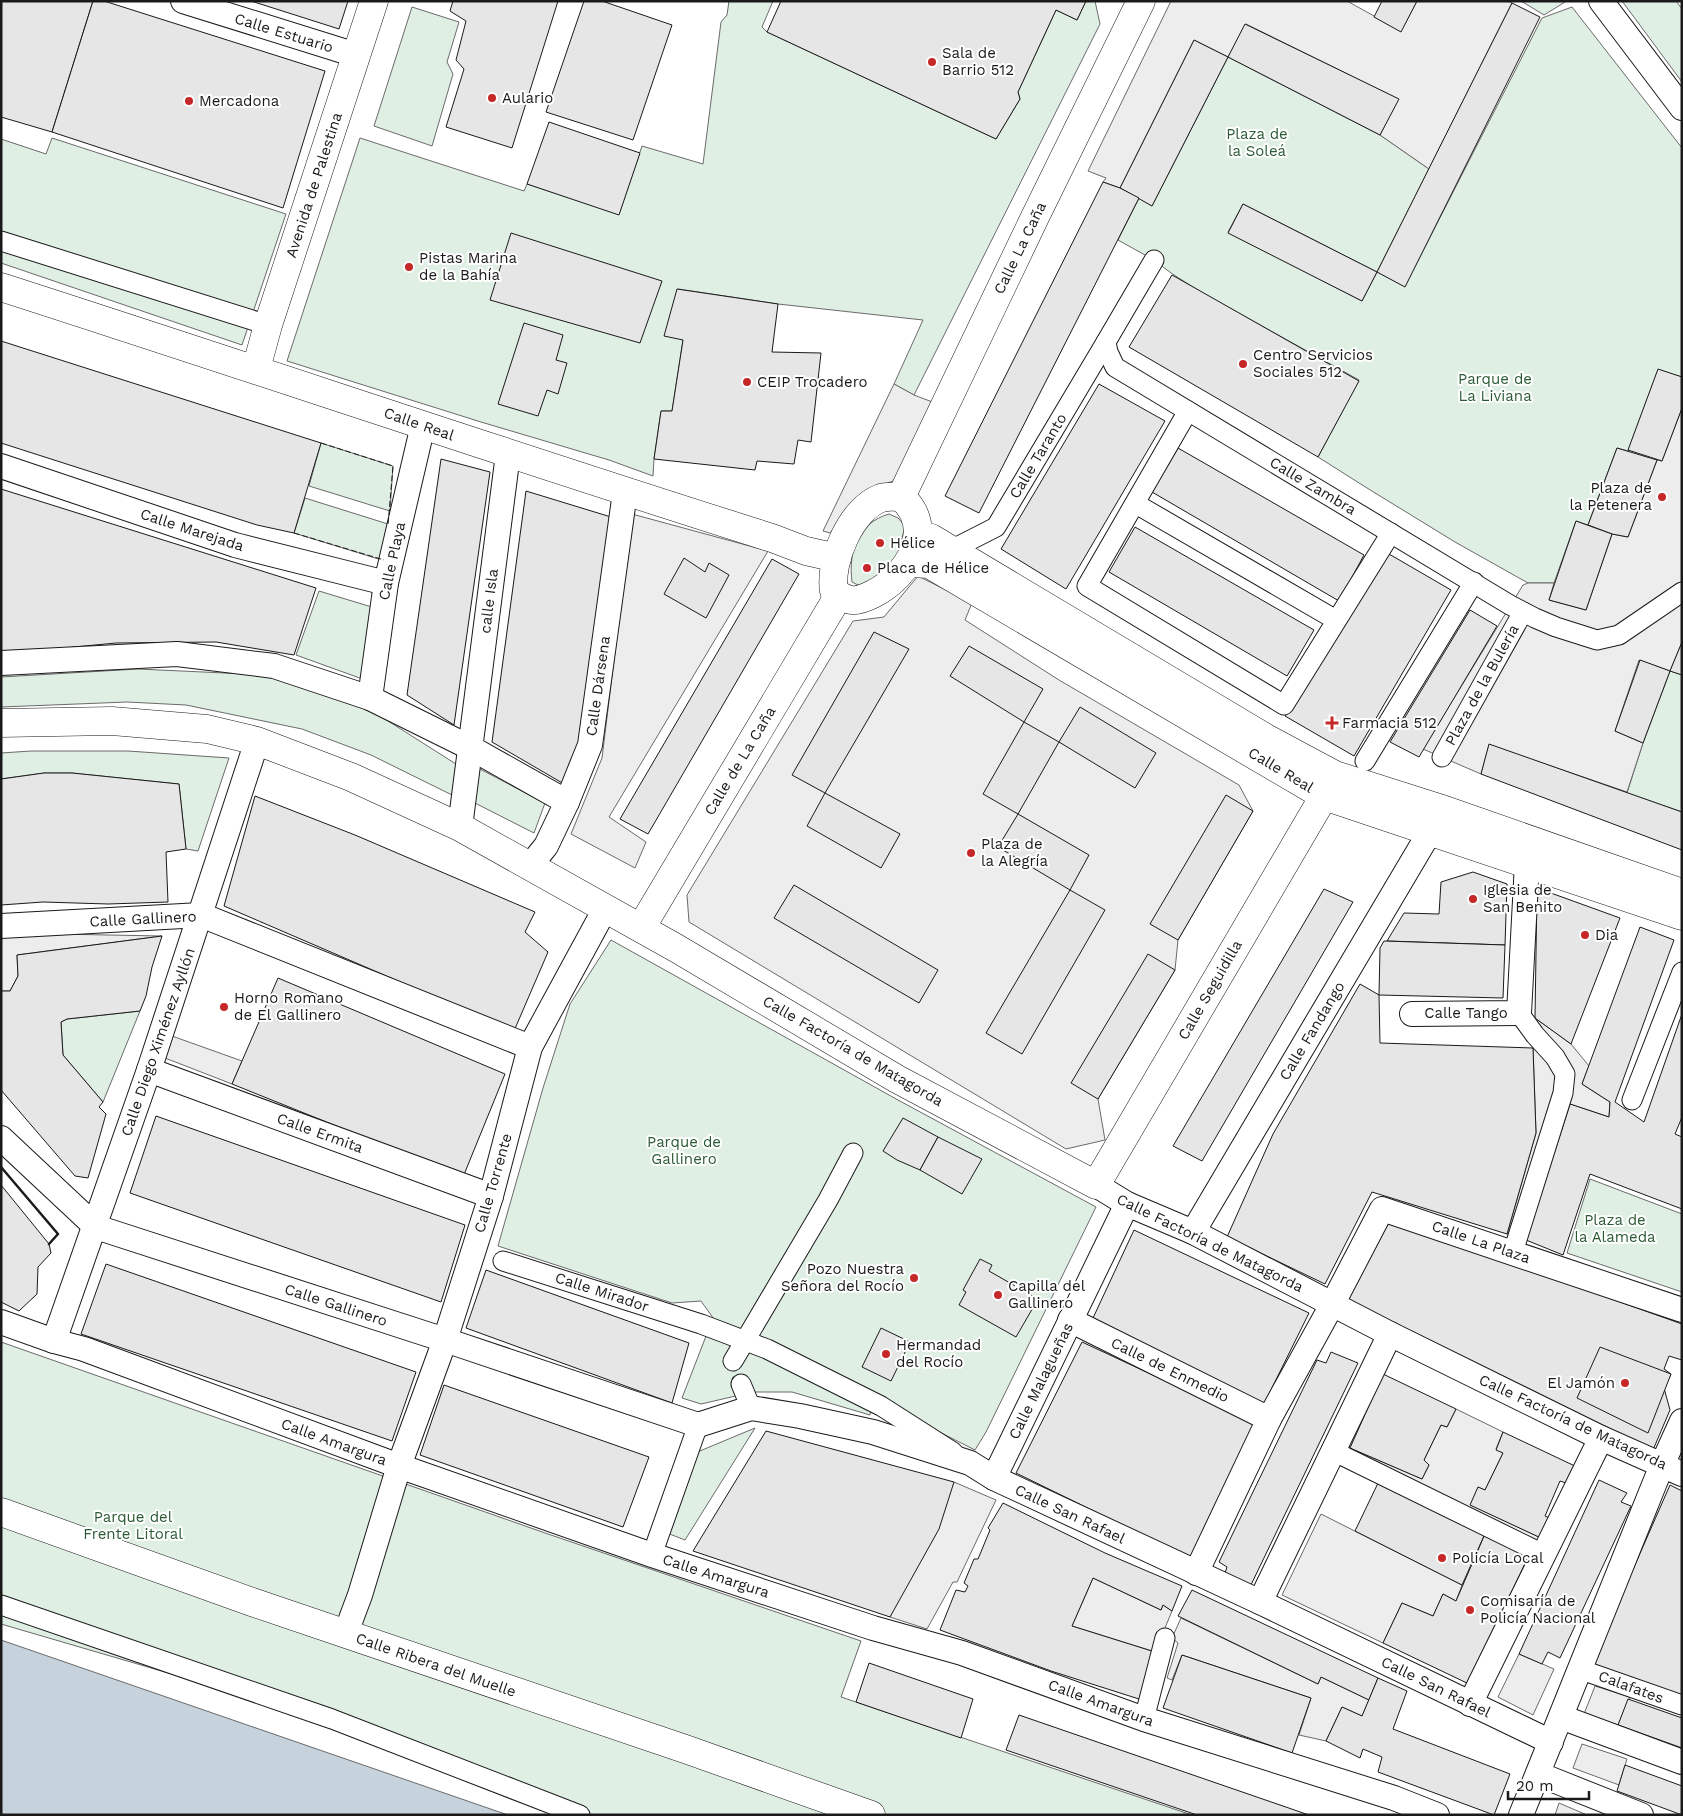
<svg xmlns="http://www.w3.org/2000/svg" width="1683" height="1816" font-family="'Work Sans',sans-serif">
	<rect width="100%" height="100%" fill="#fff"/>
	<g fill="#e0efe3" stroke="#6a6a6a" fill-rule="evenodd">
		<polygon points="729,1 773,1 762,27 767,32 996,139 1020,99 1018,92 1056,10 1077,20 1086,1 1095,1 1100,24 914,395 894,384 923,320 778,304 678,289 683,340 672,411 661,411 654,459 653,476 609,460 481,422 287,361 360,138 524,191 527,184 619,214 642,146 703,164 721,22 727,15"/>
		<polygon points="1521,1 1564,1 1565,2 1544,15"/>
		<polygon points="1622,1 1676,1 1682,9 1682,82"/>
		<polygon points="412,7 459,22 447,62 453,74 432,146 374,126"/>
		<path d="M1572,7L1682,148V377L1658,370L1628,451L1617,448L1588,525L1576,521L1554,583H1528L1455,542L1367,488L1318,457L1359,380L1199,291L1171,273L1154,260L1118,240L1139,198L1152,206L1228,57L1380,135L1429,169L1377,272L1405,286L1542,18ZM1243,204L1377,272L1362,301L1228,232Z"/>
		<polygon points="52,138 286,214 242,345 1,263 1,139 46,154"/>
		<polygon points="321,443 393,466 390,511 309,486"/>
		<polygon points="305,498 388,524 385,561 294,533"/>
		<path d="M889,514L898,518L905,526L897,558L886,573L862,587L852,582C848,551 858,523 889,514Z"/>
		<polygon points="319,591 375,608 368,681 296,655"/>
		<polygon points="138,669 268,675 366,707 456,764 452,795 371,755 302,729 186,705 127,702 1,707 1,677"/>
		<polygon points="1670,671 1682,675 1682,812 1627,793 1643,743"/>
		<polygon points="31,751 128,751 229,758 198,851 186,849 179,784 72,773 44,773 1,779 1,753"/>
		<polygon points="478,768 545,803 534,833 471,801"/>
		<polygon points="611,940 898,1100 1096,1207 986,1432 975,1450 757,1340 716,1322 701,1301 672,1303 498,1246 543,1088 570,1004"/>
		<polygon points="140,1011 103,1102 63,1055 61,1022 67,1019"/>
		<polygon points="1590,1179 1682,1214 1682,1292 1567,1253"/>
		<polygon points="708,1331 872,1404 870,1415 792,1392 753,1392 701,1404 682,1398"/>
		<polygon points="1,1342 548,1534 861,1641 841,1697 1192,1815 592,1815 431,1750 1,1624"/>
		<polygon points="755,1428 685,1540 667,1533 695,1453"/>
	</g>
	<g fill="#ededed" stroke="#6a6a6a">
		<polygon points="1171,1 1347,1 1401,31 1417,1 1508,1 1512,3 1429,169 1380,135 1398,99 1246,24 1228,57 1194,40 1120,188 1103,182 1106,178 1088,171"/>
		<polygon points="894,384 914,395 935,403 896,480 882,485 851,506 830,533 823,531"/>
		<polygon points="1682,408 1682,642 1670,671 1639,660 1615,731 1643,743 1627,792 1489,745 1481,774 1423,749 1523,585 1528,583 1554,583 1549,600 1586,610 1612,534 1628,537 1657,460 1662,461"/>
		<polygon points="632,514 768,551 609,817 646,842 635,868 571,834 602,758"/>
		<polygon points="918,576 972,603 965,620 1059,680 1239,785 1253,811 1178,940 1175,970 1098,1099 1105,1140 1066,1149 689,922 687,895 853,621 884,617"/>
		<polygon points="1,933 162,936 17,955 18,976 10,991 1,991"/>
		<polygon points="1535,1018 1571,1044 1589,1066 1582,1084 1610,1102 1609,1117 1570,1104 1526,1240 1507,1234 1536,1133 1533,1048"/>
		<polygon points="172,1036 242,1061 232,1084 165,1058"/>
		<polygon points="1456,1409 1503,1432 1496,1449 1503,1453 1485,1490 1478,1487 1471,1505 1541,1538 1530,1553 1350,1448 1422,1479 1429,1465 1424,1460 1441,1425 1447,1427"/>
		<polygon points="954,1482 996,1500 957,1582 953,1582 927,1629 890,1617"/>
		<polygon points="1321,1514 1462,1585 1456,1601 1443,1594 1433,1616 1402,1603 1383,1643 1282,1595"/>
		<polygon points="1093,1578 1161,1610 1163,1605 1172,1611 1155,1652 1072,1626"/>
		<polygon points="1181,1618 1318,1684 1321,1677 1369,1700 1362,1716 1342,1707 1326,1741 1299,1735 1311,1698 1182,1655 1172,1680 1167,1678 1178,1643 1172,1638"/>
		<polygon points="1519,1654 1554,1669 1533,1715 1498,1697"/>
		<polygon points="1595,1686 1630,1697 1618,1725 1584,1714"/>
		<polygon points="1582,1744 1627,1759 1619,1785 1573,1768"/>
		<polygon points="1559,1803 1587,1815 1555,1815"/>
	</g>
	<polygon fill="#c6d2dc" stroke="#6a6a6a" points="1,1640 508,1815 1,1815"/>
	<g fill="#e6e6e6" stroke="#1a1a1a">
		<polygon points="1,1 93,1 52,132 1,117"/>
		<polygon points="93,1 104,1 325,71 283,208 52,132"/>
		<polygon points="251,1 348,1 339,29"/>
		<polygon points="453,1 558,1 512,148 446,127 464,69 456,60 466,21 450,11"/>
		<polygon points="584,1 602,1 672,25 633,140 546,112"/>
		<polygon points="781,1 1086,1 1077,20 1056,10 1018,92 1020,99 996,139 767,32"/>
		<polygon points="1382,1 1417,1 1401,32 1374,17"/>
		<polygon points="1512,3 1540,17 1405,287 1377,272"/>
		<polygon points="1245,24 1399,99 1380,135 1228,57"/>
		<polygon points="1194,40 1228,57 1152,206 1120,188"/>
		<polygon points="549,122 640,153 619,215 527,184"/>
		<polygon points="1103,182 1120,188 1139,198 979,513 945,496"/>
		<polygon points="1243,204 1377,272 1362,301 1228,233"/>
		<polygon points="511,233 662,281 640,343 490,300"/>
		<polygon points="1172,275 1359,381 1318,457 1129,347"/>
		<polygon points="677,289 778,304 772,352 821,353 811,442 798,440 794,464 757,461 755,470 654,459 661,411 672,411 683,340 664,336"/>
		<polygon points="524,323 563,335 556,360 567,363 558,394 547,390 538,416 498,404"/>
		<polygon points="1,341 321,443 294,533 257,525 1,443"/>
		<polygon points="1658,369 1682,377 1682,408 1662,461 1628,450"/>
		<polygon points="1099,384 1165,421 1066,589 1001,549"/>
		<polygon points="1178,448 1364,555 1339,601 1152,492"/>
		<polygon points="1617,448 1657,460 1628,537 1612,534 1588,525"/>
		<polygon points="441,459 490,472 454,725 407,695"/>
		<polygon points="1,489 316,588 294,655 216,642 116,643 1,654"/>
		<polygon points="526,491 611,517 576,759 564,784 492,742"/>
		<polygon points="1576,521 1612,534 1586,610 1549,600"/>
		<polygon points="1135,527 1314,630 1287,676 1109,572"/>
		<polygon points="1389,554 1451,590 1354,756 1285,716"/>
		<polygon points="684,558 705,572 709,563 729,575 706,618 664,594"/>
		<polygon points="772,559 799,574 648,834 620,819"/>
		<polygon points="1470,610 1497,626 1419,757 1390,742"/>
		<polygon points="874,632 909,649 825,793 792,775"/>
		<polygon points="1682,642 1682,675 1670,671"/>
		<polygon points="969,646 1043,689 1024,722 950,676"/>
		<polygon points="1640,660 1670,671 1643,743 1615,731"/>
		<polygon points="1080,707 1156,753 1135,788 1059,742"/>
		<polygon points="1024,722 1059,742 1018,814 983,794"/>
		<polygon points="1489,744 1682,812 1682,850 1481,774"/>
		<polygon points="44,773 72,773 179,784 186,849 166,852 168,902 108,904 43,902 1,905 1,779"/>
		<polygon points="825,793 900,834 881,868 807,826"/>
		<polygon points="1226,795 1253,811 1178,940 1150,924"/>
		<polygon points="255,796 355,835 535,912 525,932 548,952 514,1031 224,906"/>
		<polygon points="1018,814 1089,855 1070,890 998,847"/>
		<polygon points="1473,872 1507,884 1505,945 1387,941 1404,913 1439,914 1441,882"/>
		<polygon points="794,885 938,970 919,1003 774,918"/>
		<polygon points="1537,888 1620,918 1571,1044 1535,1018"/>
		<polygon points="1324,889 1353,902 1202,1161 1173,1146"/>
		<polygon points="1070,890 1105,910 1022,1054 986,1033"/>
		<polygon points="1640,927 1674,940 1615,1102 1644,1122 1682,1014 1682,1117 1675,1134 1682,1137 1682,1209 1590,1174 1563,1255 1526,1240 1570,1104 1609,1117 1610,1102 1582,1084"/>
		<polygon points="162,936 152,967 146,996 140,1011 67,1019 61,1022 63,1055 103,1102 99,1107 106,1114 88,1178 75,1176 1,1090 1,991 10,991 18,976 17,955"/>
		<polygon points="1384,941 1505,945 1503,998 1379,995 1380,948"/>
		<polygon points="1148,954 1175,970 1098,1099 1071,1083"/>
		<polygon points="278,978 505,1074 463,1177 232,1084"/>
		<polygon points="1360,984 1379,995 1380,1043 1533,1048 1536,1133 1507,1234 1372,1192 1325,1284 1227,1237 1273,1134"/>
		<polygon points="156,1116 465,1225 441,1302 130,1193"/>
		<polygon points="903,1118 938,1137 920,1170 897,1160 883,1151"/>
		<polygon points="938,1137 982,1159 962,1194 920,1170"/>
		<polygon points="1,1185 49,1244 51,1253 38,1267 37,1294 19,1311 1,1302"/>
		<polygon points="1390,1220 1682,1324 1682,1360 1669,1356 1664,1369 1671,1374 1664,1388 1670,1410 1653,1450 1348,1300"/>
		<polygon points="1134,1230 1309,1313 1264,1404 1093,1318"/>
		<polygon points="980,1259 992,1265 989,1271 1038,1299 1016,1337 959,1305 966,1292 963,1290"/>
		<polygon points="106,1264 416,1372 392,1441 81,1334"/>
		<polygon points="486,1270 689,1343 672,1403 466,1328"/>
		<polygon points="881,1328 910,1342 891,1381 862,1367"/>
		<polygon points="1082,1342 1256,1423 1190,1558 1016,1473"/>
		<polygon points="1600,1347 1671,1374 1648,1433 1577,1398"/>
		<polygon points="1331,1352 1358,1363 1249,1589 1223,1579 1227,1567 1219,1562 1317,1360 1326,1363"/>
		<polygon points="1383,1374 1456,1409 1447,1427 1441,1425 1424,1460 1429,1465 1422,1479 1350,1448"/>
		<polygon points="444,1385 649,1457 623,1527 420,1455"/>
		<polygon points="766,1431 954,1482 939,1529 890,1617 693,1551"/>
		<polygon points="1503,1432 1577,1467 1569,1484 1560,1481 1545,1516 1552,1519 1541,1538 1470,1505 1478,1487 1485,1490 1503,1453 1496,1450"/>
		<polygon points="1599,1480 1627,1493 1621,1502 1631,1506 1560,1658 1548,1652 1542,1664 1519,1654"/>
		<polygon points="1379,1481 1488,1527 1462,1585 1355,1531"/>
		<polygon points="1670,1485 1682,1491 1682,1699 1591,1665"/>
		<polygon points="1003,1503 1105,1553 1182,1586 1172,1611 1163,1605 1161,1610 1093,1578 1072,1626 1155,1652 1139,1699 1051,1671 940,1630 956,1590 965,1592 968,1586 964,1583 974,1559 978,1559 990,1530 988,1528"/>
		<polygon points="1488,1527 1530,1553 1469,1684 1383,1643 1402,1603 1433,1616 1443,1594 1456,1601"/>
		<polygon points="1192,1590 1378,1678 1369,1700 1321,1677 1318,1684 1178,1616"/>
		<polygon points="1182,1655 1311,1698 1292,1753 1163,1708"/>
		<polygon points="869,1663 973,1699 961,1738 856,1702"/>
		<polygon points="1378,1678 1407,1691 1393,1729 1510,1774 1494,1815 1378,1772 1382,1757 1363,1749 1360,1758 1326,1741 1342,1707 1362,1716"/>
		<polygon points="1628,1699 1682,1718 1682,1748 1618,1725"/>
		<polygon points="1019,1715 1309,1815 1197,1815 1006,1750"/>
		<polygon points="1625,1765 1682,1786 1682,1815 1617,1791"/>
	</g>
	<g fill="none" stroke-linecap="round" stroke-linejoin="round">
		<g stroke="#1a1a1a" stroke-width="21">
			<g id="pedestrian">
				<polyline points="1,241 268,325"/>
				<polyline points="1154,260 1106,342 1108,352 1115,367 1510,605 1535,618 1556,627 1597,640 1619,635 1682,592"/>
				<polyline points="1188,411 1087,586 1284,705 1391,533"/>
				<polyline points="1136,504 1336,620"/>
				<polyline points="951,550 996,527 1106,342"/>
				<polyline points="1442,757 1523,612"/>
				<polyline points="1365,761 1474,582"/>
				<polyline points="1632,1100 1682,972"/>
				<polyline points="1513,1252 1563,1093 1565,1074 1555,1057 1535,1035 1519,1013"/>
				<polyline points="503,1261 701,1324 767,1349 881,1406 953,1452"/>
				<polyline points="733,1361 828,1200 853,1153"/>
				<polyline points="741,1384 751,1408"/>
				<polyline points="1333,1451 1543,1554"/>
				<polyline points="652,1555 698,1425"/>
				<polyline points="1,1605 332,1719 580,1815"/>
				<polyline points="1579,1669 1682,1705"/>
				<polyline points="1144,1719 1165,1638"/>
			</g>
		</g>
		<g stroke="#1a1a1a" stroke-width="26">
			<g id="minor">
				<polyline points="183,1 356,55"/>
				<polyline points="1601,1 1682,108"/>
				<polyline points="1,466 235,545 386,583"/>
				<polyline points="1,663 177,654 274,666 370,698 471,748 567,802"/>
				<polyline points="370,698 386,583 423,425"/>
				<polyline points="460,827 508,454"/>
				<polyline points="529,867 546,846 567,802 590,745 625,492"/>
				<polyline points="1,926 201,915 530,1047"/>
				<polyline points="1412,1014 1519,1013 1527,863"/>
				<polyline points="149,1070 491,1196"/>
				<polyline points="1,1138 96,1227 445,1340 698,1425 751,1408 800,1416 873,1432 970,1463 994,1478 1260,1602 1551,1742"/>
				<polyline points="1096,1185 1127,1204 1193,1232 1390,1334 1601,1438 1682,1474"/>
				<polyline points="1193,1232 1431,830"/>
				<polyline points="1070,1320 1269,1419"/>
				<polyline points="1,1322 54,1341 84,1349 399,1466 652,1555 873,1628 962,1653 1144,1719 1394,1798 1437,1815"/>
				<polyline points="54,1341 149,1070 257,741"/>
				<polyline points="994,1478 1127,1204"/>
				<polyline points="1196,1573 1269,1419 1333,1303 1382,1209 1682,1310"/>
				<polyline points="1260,1602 1390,1334"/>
				<polyline points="347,1635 351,1619 360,1595 399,1466 445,1340 491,1196 530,1047 605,909"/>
				<polyline points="1470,1704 1601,1438"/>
				<polyline points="1561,1717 1682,1762"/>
				<polyline points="1538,1774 1641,1815"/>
				<polyline points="1521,1815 1662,1465 1682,1421"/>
			</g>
		</g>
		<g stroke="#1a1a1a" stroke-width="29">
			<g id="tertiary">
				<path d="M1,287C259,370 515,457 772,538L806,551L837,558"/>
				<polyline points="256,369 268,325 374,1"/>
				<polyline points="901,497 1035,217 1141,1"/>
				<path d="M901,497C937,528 909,576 873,594C867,597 858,601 851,600C845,599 838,595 834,591C829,561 851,509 881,498C887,496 895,497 901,497Z"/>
				<polyline points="918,534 931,538 951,550 1266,738 1335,775 1439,808 1682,893"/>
				<polyline points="909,563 929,564 1324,796 1682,916"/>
				<polyline points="1,723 112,721 207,729 257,741 351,777 460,827 676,948 897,1079 1096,1185 1324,796"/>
				<polyline points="641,928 839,595"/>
				<polyline points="1,1512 252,1602 688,1750 871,1815"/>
			</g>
		</g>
		<use href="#pedestrian" stroke="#fff" stroke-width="19"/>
		<use href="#minor" stroke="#fff" stroke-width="24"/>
		<use href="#tertiary" stroke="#fff" stroke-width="28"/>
		<g stroke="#1a1a1a" stroke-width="1" stroke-dasharray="6 2.5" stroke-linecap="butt">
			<polyline points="321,443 393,466 388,525"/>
			<polyline points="294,533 384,560"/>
		</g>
		<polyline stroke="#1a1a1a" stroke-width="2.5" points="1,1167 58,1234 49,1244"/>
	</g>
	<g fill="#c62828" stroke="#fff" stroke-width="2">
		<circle cx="932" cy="62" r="5"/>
		<circle cx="492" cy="98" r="5"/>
		<circle cx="189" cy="101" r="5"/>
		<circle cx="409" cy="267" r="5"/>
		<circle cx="1243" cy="364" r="5"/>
		<circle cx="747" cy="382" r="5"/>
		<circle cx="1662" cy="497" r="5"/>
		<circle cx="880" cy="543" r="5"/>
		<circle cx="867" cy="568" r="5"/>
		<path d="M1329.5 715.5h5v5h5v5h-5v5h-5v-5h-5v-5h5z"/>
		<circle cx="971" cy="853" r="5"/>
		<circle cx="1473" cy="899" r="5"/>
		<circle cx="1585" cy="935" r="5"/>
		<circle cx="224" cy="1007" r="5"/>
		<circle cx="914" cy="1278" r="5"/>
		<circle cx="998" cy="1295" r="5"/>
		<circle cx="886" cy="1354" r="5"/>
		<circle cx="1625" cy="1383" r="5"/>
		<circle cx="1442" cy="1558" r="5"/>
		<circle cx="1470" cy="1610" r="5"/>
	</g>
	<g text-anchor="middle" stroke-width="4" stroke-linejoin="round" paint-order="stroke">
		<g font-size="15" fill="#1a1a1a" stroke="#fff">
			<text transform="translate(284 33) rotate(17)" y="5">Calle Estuario</text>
			<text transform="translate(314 185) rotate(-72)" y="5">Avenida de Palestina</text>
			<text transform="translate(1020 248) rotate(-64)" y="5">Calle La Caña</text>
			<text transform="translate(419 424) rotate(19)" y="5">Calle Real</text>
			<text transform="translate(1038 456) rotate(-59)" y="5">Calle Taranto</text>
			<text transform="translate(1313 486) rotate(31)" y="5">Calle Zambra</text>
			<text transform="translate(192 530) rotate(18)" y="5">Calle Marejada</text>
			<text transform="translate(392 561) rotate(-78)" y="5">Calle Playa</text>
			<text transform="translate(489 601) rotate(-83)" y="5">calle Isla</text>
			<text transform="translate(1482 685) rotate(-61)" y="5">Plaza de la Bulería</text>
			<text transform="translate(598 686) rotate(-82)" y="5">Calle Dársena</text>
			<text transform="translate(740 761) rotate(-59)" y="5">Calle de La Caña</text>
			<text transform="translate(1281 770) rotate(31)" y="5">Calle Real</text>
			<text transform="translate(143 919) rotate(-3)" y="5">Calle Gallinero</text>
			<text transform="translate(1210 990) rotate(-60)" y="5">Calle Seguidilla</text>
			<text x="1466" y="1018">Calle Tango</text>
			<text transform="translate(1312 1031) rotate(-59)" y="5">Calle Fandango</text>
			<text transform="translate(158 1042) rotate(-71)" y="5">Calle Diego Ximénez Ayllón</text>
			<text transform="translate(853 1051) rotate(30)" y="5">Calle Factoría de Matagorda</text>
			<text transform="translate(320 1133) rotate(20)" y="5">Calle Ermita</text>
			<text transform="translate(493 1183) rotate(-74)" y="5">Calle Torrente</text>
			<text transform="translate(1481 1242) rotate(19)" y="5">Calle La Plaza</text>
			<text transform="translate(1210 1243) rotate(26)" y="5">Calle Factoría de Matagorda</text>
			<text transform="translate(602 1292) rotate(18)" y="5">Calle Mirador</text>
			<text transform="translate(336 1305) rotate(18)" y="5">Calle Gallinero</text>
			<text transform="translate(1170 1370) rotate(26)" y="5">Calle de Enmedio</text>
			<text transform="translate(1041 1381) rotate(-64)" y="5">Calle Malagueñas</text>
			<text transform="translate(1573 1422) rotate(25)" y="5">Calle Factoría de Matagorda</text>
			<text transform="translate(334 1442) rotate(20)" y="5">Calle Amargura</text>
			<text transform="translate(1070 1514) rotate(25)" y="5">Calle San Rafael</text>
			<text transform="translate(716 1576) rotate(18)" y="5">Calle Amargura</text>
			<text transform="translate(436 1665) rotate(19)" y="5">Calle Ribera del Muelle</text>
			<text transform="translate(1436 1687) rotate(26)" y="5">Calle San Rafael</text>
			<text transform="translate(1631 1687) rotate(20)" y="5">Calafates</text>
			<text transform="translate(1101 1703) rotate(20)" y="5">Calle Amargura</text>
		</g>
		<g font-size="15" fill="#1a1a1a" stroke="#fff" text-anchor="start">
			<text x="942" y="58">Sala de<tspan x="942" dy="17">Barrio 512</tspan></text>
			<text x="502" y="103">Aulario</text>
			<text x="199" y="106">Mercadona</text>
			<text x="419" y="263">Pistas Marina<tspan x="419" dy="17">de la Bahía</tspan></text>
			<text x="1253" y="360">Centro Servicios<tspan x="1253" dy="17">Sociales 512</tspan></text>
			<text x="757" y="387">CEIP Trocadero</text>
			<text x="1652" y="493" text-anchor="end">Plaza de<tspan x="1652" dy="17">la Petenera</tspan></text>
			<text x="890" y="548">Hélice</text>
			<text x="877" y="573">Placa de Hélice</text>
			<text x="1342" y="728">Farmacia 512</text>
			<text x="981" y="849">Plaza de<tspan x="981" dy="17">la Alegría</tspan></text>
			<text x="1483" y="895">Iglesia de<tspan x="1483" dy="17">San Benito</tspan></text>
			<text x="1595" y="940">Dia</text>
			<text x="234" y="1003">Horno Romano<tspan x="234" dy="17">de El Gallinero</tspan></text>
			<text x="904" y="1274" text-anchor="end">Pozo Nuestra<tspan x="904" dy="17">Señora del Rocío</tspan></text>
			<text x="1008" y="1291">Capilla del<tspan x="1008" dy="17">Gallinero</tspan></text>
			<text x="896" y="1350">Hermandad<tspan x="896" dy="17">del Rocío</tspan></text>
			<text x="1615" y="1388" text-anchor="end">El Jamón</text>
			<text x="1452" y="1563">Policía Local</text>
			<text x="1480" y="1606">Comisaría de<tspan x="1480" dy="17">Policía Nacional</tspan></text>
		</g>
		<g font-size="15" fill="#2b5a34" stroke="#fff">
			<text x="1257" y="139">Plaza de<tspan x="1257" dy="17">la Soleá</tspan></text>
			<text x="1495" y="384">Parque de<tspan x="1495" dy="17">La Liviana</tspan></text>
			<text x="684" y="1147">Parque de<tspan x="684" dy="17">Gallinero</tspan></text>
			<text x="1615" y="1225">Plaza de<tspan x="1615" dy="17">la Alameda</tspan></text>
			<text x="133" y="1522">Parque del<tspan x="133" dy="17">Frente Litoral</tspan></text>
		</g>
	</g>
	<rect width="1683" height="1816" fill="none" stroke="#1a1a1a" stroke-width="5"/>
	<path d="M1508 1791v8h81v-8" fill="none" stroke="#1a1a1a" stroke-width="2.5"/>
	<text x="1516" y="1791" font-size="15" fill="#1a1a1a" stroke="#ffffff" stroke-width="4" paint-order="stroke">20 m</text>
</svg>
